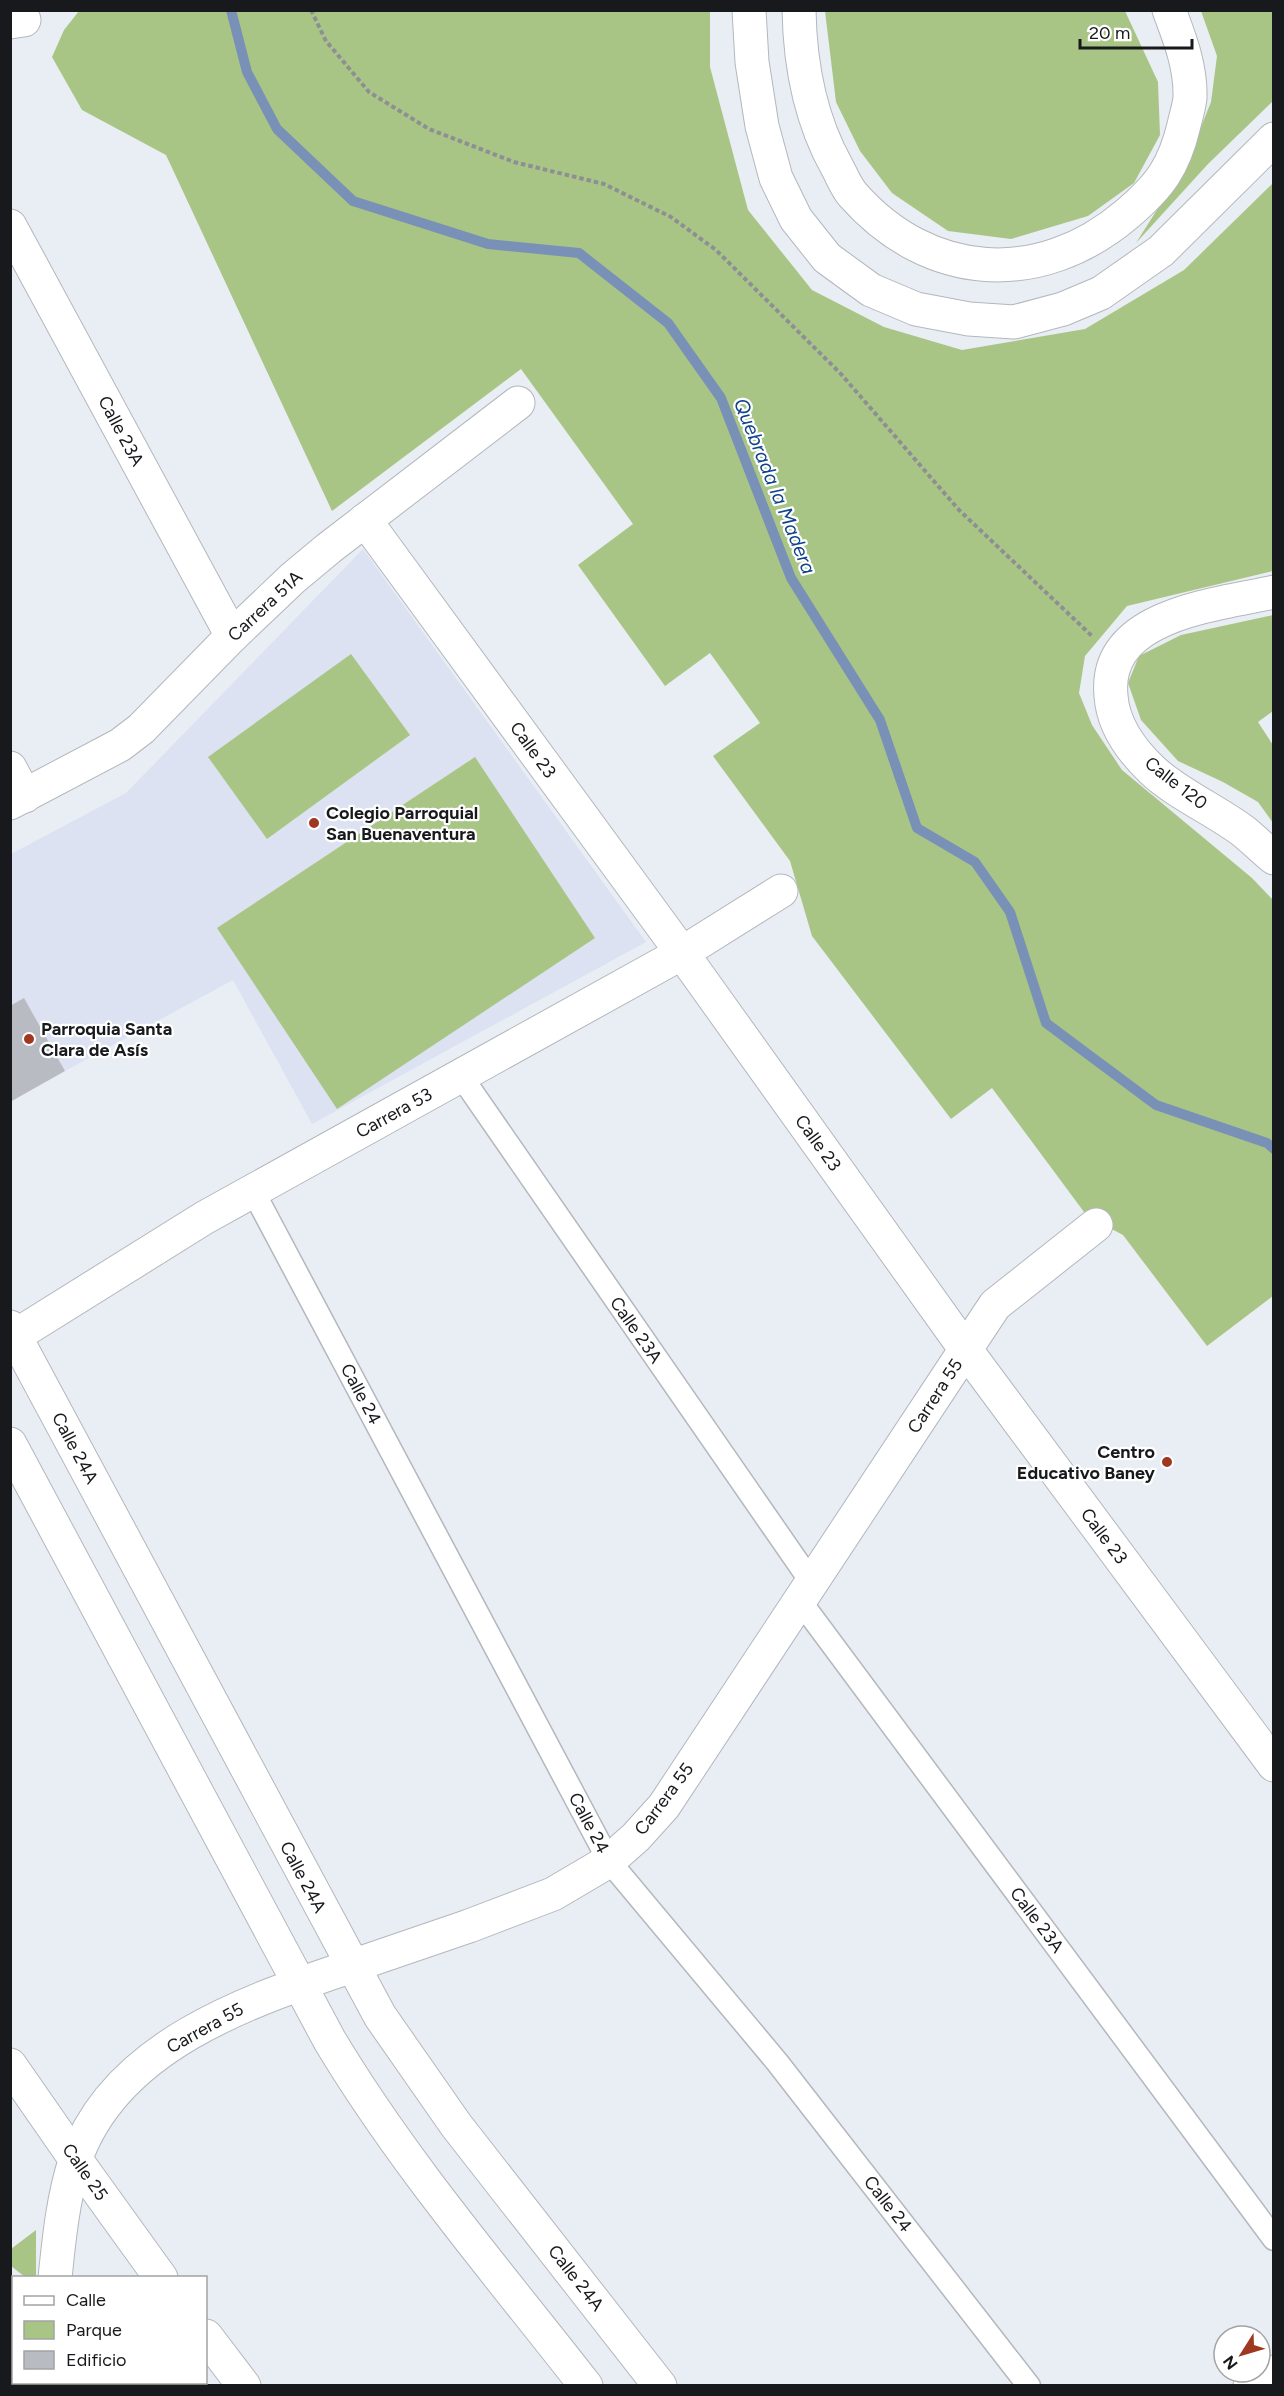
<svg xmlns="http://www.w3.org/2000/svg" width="1284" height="2396" font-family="Figtree,sans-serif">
	<rect width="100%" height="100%" fill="#e9edf4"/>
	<polygon fill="#dce2f1" points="363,549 646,942 312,1124 233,980 65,1071 24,999 11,1006 11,854 126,793"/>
	<g fill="#a9c585">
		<polygon points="79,11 710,11 710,67 748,210 812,290 884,327 962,350 1085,329 1184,270 1273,183 1273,571 1127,606 1085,656 1079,693 1092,725 1122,770 1252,878 1273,900 1273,1296 1207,1346 1123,1235 1087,1216 992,1088 951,1119 812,936 790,861 713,756 760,723 710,653 665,686 578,565 633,524 521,369 332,511 166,155 82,110 52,57 64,30"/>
		<polygon points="825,11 1125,11 1158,82 1160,135 1134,183 1088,216 1011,239 948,231 892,193 860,151 836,102"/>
		<polygon points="1201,11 1273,11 1273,101 1208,164 1136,243 1186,164 1211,102 1217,56"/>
		<polygon points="1273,615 1273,711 1258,722 1273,745 1273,823 1258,802 1223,782 1178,761 1141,720 1128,683 1139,656 1181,635"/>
		<polygon points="351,654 410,735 267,839 208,757"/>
		<polygon points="475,757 595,938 337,1109 217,928"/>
		<polygon points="36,2230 36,2277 25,2277 11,2266 11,2249"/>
	</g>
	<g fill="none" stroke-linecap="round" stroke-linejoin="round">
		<polyline stroke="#7991b7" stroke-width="10" points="231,10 247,72 277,129 353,201 488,244 579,253 668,323 721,398 791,578 880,720 917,828 975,862 1010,912 1046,1023 1156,1105 1267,1143 1274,1149"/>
	</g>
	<polygon fill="#b8bbc2" points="24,998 65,1071 10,1102 10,1006"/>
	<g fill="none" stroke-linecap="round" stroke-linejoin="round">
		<g stroke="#b3b7be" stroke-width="25">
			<g id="lane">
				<polyline points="461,1076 812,1583"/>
				<polyline points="253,1191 609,1861 777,2062 1029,2386"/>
				<polyline points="800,1601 1274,2239"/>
			</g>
		</g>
		<g stroke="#b3b7be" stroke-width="35">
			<g id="street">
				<polyline points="10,22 24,20"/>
				<polyline points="10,226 232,636"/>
				<polyline points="365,520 682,953 966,1350 1274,1765"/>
				<path d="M1274,592C1216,605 1103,614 1111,696C1113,724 1131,750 1152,770C1176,793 1215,810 1243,831C1253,839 1263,849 1274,858"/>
				<polyline points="10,768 25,796"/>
				<polyline points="10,803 120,745 141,729 232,636 293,578 329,548 518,403"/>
				<polyline points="15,1336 204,1218 682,953 781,891"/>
				<polyline points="352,1966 469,1926 553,1894 609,1861 636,1837 664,1806 995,1305 1096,1225"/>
				<polyline points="10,2065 76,2160 161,2278"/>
				<polyline points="206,2336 244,2386"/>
			</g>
		</g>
		<g stroke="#b3b7be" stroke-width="35">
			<g id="secondary">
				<polyline points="10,1327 380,2016 456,2125 660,2386"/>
				<path d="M10,1444L330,2041C404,2164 498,2273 586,2386"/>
				<path d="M55,2278C59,2239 63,2198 75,2161C114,2046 248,2001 352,1966"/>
				<polyline points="35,2386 36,2382"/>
				<polyline points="1250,2386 1274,2372"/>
			</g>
		</g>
		<g stroke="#b3b7be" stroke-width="35">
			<g id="primary">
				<polyline points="749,10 752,62 762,126 776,178 796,219 827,258 871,290 916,309 969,319 1014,322 1063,309 1101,293 1161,251 1274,139"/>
				<path d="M799,10C800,66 810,119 837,167C842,176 846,187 853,195C929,281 1040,288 1127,214C1160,186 1174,167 1184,125C1186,116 1189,107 1190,98C1191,67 1180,39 1169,10"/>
			</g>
		</g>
		<polyline stroke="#8d8f95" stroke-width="4" stroke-dasharray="4.5 3" stroke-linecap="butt" points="311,10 326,41 369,92 429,129 514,162 604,184 671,217 716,250 841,374 959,510 1092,636"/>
		<use href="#lane" stroke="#fff" stroke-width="22"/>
		<use href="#street" stroke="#fff" stroke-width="33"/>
		<use href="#secondary" stroke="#fff" stroke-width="33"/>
		<use href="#primary" stroke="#fff" stroke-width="33"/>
	</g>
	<g fill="#a03721" stroke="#fff" stroke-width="2">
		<circle cx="314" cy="823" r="6"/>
		<circle cx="29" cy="1039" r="6"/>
		<circle cx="1167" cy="1462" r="6"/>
	</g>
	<g text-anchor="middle" stroke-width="4.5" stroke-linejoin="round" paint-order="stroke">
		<g font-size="18" fill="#18191c" stroke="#fff">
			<text transform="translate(121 431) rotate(62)" y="6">Calle 23A</text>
			<text transform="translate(265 606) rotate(-43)" y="6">Carrera 51A</text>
			<text transform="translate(533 750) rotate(54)" y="6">Calle 23</text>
			<text transform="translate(1176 783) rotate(38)" y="6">Calle 120</text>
			<text transform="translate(394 1113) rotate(-29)" y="6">Carrera 53</text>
			<text transform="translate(818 1143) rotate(54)" y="6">Calle 23</text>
			<text transform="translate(636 1330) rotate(55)" y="6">Calle 23A</text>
			<text transform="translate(361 1394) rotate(62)" y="6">Calle 24</text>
			<text transform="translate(935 1396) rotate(-57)" y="6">Carrera 55</text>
			<text transform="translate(75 1448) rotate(62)" y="6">Calle 24A</text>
			<text transform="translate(1104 1536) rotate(53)" y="6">Calle 23</text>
			<text transform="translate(664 1799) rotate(-53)" y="6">Carrera 55</text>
			<text transform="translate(589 1823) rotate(62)" y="6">Calle 24</text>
			<text transform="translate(303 1877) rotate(62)" y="6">Calle 24A</text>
			<text transform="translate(1037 1920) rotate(53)" y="6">Calle 23A</text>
			<text transform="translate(205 2028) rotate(-29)" y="6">Carrera 55</text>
			<text transform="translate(85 2172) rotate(55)" y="6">Calle 25</text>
			<text transform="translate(888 2204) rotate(52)" y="6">Calle 24</text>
			<text transform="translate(576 2278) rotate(52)" y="6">Calle 24A</text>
		</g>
		<g font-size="18" font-weight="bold" fill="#18191c" stroke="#fff" text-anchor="start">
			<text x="326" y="819">Colegio Parroquial<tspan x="326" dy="21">San Buenaventura</tspan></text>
			<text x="41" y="1035">Parroquia Santa<tspan x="41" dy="21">Clara de Asís</tspan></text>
			<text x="1155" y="1458" text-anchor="end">Centro<tspan x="1155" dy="21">Educativo Baney</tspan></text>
		</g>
		<g font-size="20" font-style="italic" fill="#10438e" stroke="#fff">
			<text transform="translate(775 486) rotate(68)" y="7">Quebrada la Madera</text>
		</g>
	</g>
	<rect width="1284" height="2396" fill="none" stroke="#18191c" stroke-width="24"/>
	<rect x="12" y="2276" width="195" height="108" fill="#ffffff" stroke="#a3a3a4" stroke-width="1.5"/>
	<rect x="24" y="2296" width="30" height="9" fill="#ffffff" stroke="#a3a3a4" stroke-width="1.5"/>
	<text x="66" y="2306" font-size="18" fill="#18191c">Calle</text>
	<rect x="24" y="2321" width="30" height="18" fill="#a9c585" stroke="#a3a3a4" stroke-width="1.5"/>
	<text x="66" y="2336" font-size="18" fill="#18191c">Parque</text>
	<rect x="24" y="2351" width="30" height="18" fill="#b8bbc2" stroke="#a3a3a4" stroke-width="1.5"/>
	<text x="66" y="2366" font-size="18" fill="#18191c">Edificio</text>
	<g transform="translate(1242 2354) rotate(233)"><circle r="28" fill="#ffffff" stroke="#a3a3a4" stroke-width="1.5"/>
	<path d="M0-4.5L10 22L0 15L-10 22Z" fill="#a03721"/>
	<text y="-9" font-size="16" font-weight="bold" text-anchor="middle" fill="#18191c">N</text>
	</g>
	<path d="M1080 39v9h112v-9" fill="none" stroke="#18191c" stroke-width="3"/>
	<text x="1089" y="39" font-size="18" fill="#18191c" stroke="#ffffff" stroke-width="4.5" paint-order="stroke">20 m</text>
</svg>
